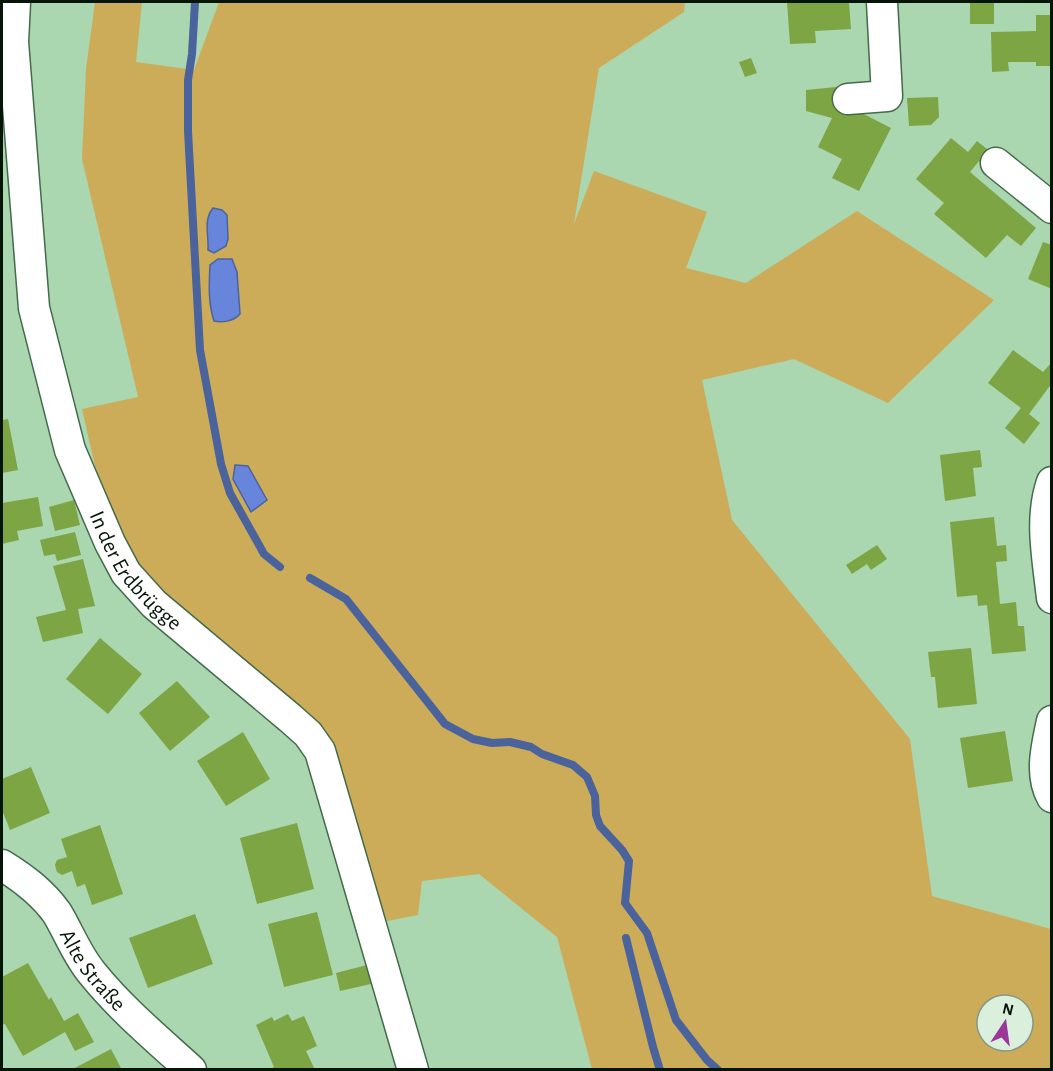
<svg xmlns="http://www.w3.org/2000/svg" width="1053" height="1071" font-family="'Alegreya Sans',sans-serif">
	<rect width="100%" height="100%" fill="#aad6b0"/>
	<path fill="#ccac59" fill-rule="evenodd" d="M95,2H142L136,62L194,70L219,2H685L684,12L599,68L574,224L594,171L707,212L686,268L746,283L857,211L994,300L888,403L794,359L702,380L732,520L910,739L932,896L1051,929V1069H592L557,937L479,874L422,881L418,915L387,921L352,822L300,708L157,586L130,552L95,466L82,409L138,397L82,159L86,69ZM987,1005H1023V1041H987Z"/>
	<g fill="#6885dc" stroke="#4a639c" stroke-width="1.5">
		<path d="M213,208L222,210L227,215L228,239L226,246L214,253L208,250C209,235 203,220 213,208Z"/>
		<path d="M218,259H232L237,272L240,314C234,321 223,323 214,321C208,303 209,284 210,265Z"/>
		<polygon points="235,465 248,466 267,500 251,512 233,479"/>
	</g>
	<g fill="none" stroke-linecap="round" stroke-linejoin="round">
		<g stroke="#4a639c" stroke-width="8">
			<polyline points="195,2 192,54 188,80 188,131 200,350 221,464 230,493 264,554 280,567"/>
			<polyline points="310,578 346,599 445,724 473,739 492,743 510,742 531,747 542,754 573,765 587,777 595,796 596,815 600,826 622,850 629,861 625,903 647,933 676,1020 707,1060 718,1070"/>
			<polyline points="626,938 653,1047 660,1070"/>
		</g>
	</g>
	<g fill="#7da543">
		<polygon points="787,2 849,2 851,29 815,31 816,43 790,44"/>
		<rect x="970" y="2" width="24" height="22"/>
		<polygon points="1036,15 1052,15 1052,66 1036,66 1036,62 1008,62 1009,71 992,72 991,32 1036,31"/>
		<polygon points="751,58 757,73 745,77 739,62"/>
		<polygon points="847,86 850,107 891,128 859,191 832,178 842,159 818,147 832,118 806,111 806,90"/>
		<polygon points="938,97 939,117 931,125 909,126 907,98"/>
		<polygon points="951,138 968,152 977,141 992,153 983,164 979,161 970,172 1036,228 1021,246 1007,235 986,258 934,214 944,203 916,179"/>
		<polygon points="1043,242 1052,245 1052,289 1028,279"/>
		<polygon points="1013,350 1043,372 1052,362 1052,383 1029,414 1040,423 1024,444 1005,428 1021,408 988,383"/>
		<polygon points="8,419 18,470 2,473 2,420"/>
		<polygon points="980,450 982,467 973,468 976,496 945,501 940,455"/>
		<polygon points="38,497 43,526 17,531 19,540 2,544 2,503"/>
		<polygon points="74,500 80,525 55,531 49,507"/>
		<polygon points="994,517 997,546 1006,545 1007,561 996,562 1000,604 1016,602 1018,626 1024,626 1026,651 992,654 987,605 978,606 977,595 957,597 950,522"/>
		<polygon points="75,532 81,555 57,561 55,554 44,556 40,540"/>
		<polygon points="877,545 887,559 871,570 867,564 852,574 846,565"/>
		<polygon points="83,559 95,606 78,609 83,633 43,642 36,617 66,610 53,566"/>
		<polygon points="100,638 142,674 108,714 66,679"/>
		<polygon points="971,648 977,704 938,708 935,677 931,677 928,652"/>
		<polygon points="177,681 210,717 170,751 139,713"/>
		<polygon points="1005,731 1013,781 968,788 960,738"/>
		<polygon points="243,732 270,779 226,806 197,761"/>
		<polygon points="31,767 50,813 10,830 2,810 2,779"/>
		<polygon points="297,823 314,889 257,904 240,838"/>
		<polygon points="100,825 123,894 92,905 85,884 77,887 72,871 62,875 57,872 55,865 57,860 67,857 61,839"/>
		<polygon points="317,912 333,975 284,987 268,924"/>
		<polygon points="195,914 213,964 148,988 129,938"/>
		<polygon points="28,963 49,1000 51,997 64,1021 78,1013 94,1042 75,1051 65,1032 23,1056 5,1024 2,1025 2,977"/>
		<polygon points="371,964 375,983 340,991 336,973"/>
		<polygon points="288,1014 292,1021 304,1016 309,1027 317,1046 306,1051 315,1070 268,1070 274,1067 256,1025 272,1017 274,1021"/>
		<polygon points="111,1049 122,1070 71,1070"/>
	</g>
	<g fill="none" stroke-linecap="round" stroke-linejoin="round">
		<g stroke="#436b4a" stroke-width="33">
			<g id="minor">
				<path id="s1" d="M15,2L13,42L34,308L70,450L110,543L126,573L154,604L290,718L308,734L320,751L413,1070"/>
				<polyline points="848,99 887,96 882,2"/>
				<polyline points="996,163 1052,208"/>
				<path d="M1052,482C1039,519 1048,560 1052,598"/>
				<path d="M1052,721C1047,745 1039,774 1052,797"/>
				<path id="s2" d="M2,865C23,878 42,892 57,913C69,933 77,955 92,973C121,1009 157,1039 191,1070"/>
			</g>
		</g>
		<use href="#minor" stroke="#fff" stroke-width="30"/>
	</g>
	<g text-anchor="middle" stroke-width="4.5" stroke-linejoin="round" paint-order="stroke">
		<g font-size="22" fill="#051508" stroke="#daf0dd">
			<text dy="8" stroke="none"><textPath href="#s1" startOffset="592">In der Erdbrügge</textPath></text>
			<text dy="8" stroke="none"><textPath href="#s2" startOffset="141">Alte Straße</textPath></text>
		</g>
	</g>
	<rect width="1053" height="1071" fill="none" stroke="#051508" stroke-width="6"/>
	<g transform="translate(1005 1023) rotate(13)"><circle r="28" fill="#daf0dd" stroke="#859888" stroke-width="1.5"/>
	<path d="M0-4.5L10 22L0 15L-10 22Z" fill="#9c369a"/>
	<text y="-9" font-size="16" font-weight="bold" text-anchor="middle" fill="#051508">N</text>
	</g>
</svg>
